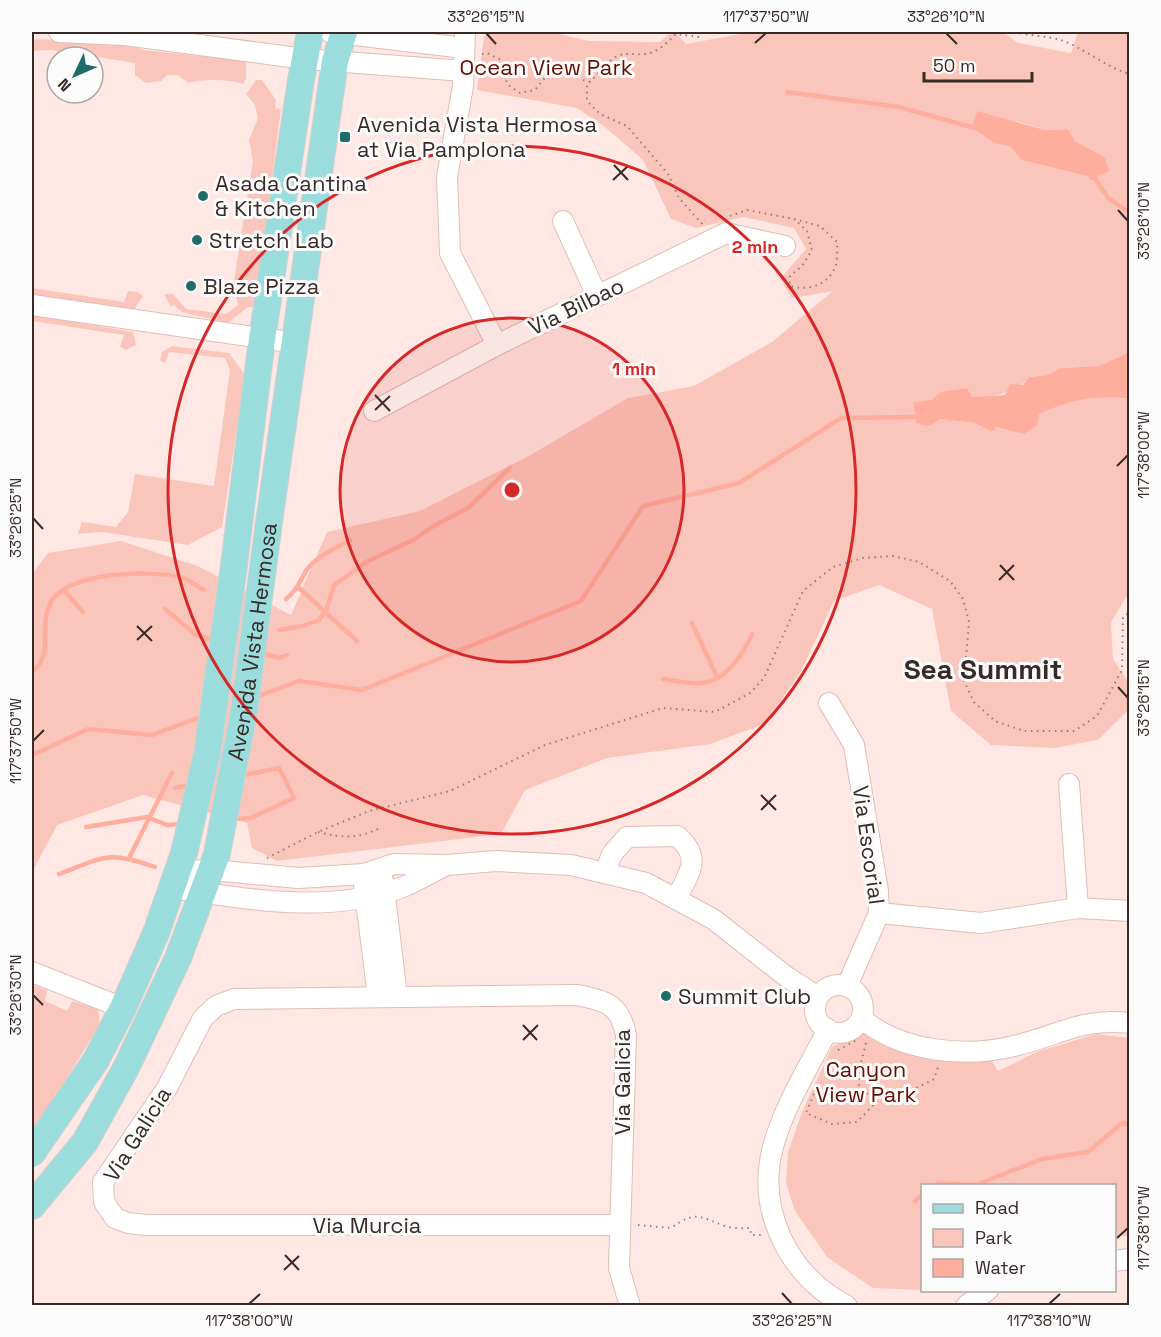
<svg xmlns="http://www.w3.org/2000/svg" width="1161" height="1337" font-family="'Space Grotesk',sans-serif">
	<rect width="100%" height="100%" fill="#ffe8e4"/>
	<g fill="#fac6bb" fill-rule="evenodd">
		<path d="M551,32L589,41L654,42H660L671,32H675L686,44L751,32H1003L1018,43L1071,53L1078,32H1129L1130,215L1127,219L1130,221L1129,352L1099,366L1060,368L1047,375L1029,377C1011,404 944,399 913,402L916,423C926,428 931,426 940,419L974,423L992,432L995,427L1024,434L1039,414L1058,405L1096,396L1129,399V593L1111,622L1113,659L1129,683V709L1098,740L1054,748L991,745L951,711L932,609L879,585L834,601L801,671L765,724L710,744L607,758L525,790L501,834L277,861L252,848L247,823L143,795L57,825L32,873V574L48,553L121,541L198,566L291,615L327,532L420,511L527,457L628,398L694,386L772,342L833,291L792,298L780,279L806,249L794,228L744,217L696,228L671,219L643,160L605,127L577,108L477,90L484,37L487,34ZM1016,121L1045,130L1068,129L1075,141L1105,157L1095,178L1021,160L1010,146Z"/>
		<path d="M32,39L122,42L144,50L246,61V79L243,84C228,79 202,79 188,83L178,75H167L161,81L146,83L135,75V63L51,50L32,51Z"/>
		<polygon points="256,80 262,80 276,100 275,108 281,109 255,307 248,307 228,323 182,312 174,305 171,307 164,294 173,294 186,309 226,314 238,305 233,287 253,161 249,140 258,118 255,105 246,94"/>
		<polygon points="32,288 124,302 128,291 138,292 143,296 133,311 32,296"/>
		<polygon points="32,315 133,332 136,345 126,350 120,347 124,335 32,321"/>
		<polygon points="172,346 229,353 245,375 222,527 188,545 102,532 78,534 82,522 116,527 128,512 135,474 214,486 230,370 225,358 169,352 165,363 160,360 162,352"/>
		<polygon points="32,985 47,990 45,1001 67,1011 72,1001 98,1009 100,1025 32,1133 32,1002 36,994 32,991"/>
		<polygon points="863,1032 917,1052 990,1058 998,1071 1039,1051 1097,1034 1129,1038 1129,1236 1115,1236 1114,1186 922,1186 922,1290 873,1288 827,1257 795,1211 786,1183 788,1152 802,1112 832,1047"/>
	</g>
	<g fill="#ffae9e">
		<polygon points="977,111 1045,130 1068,129 1075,141 1105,157 1109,171 1095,178 1021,160 1010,146 994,143 972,127"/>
		<path d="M1129,352V399C1093,395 1073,399 1039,414L1037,425L1024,434L996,427L992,432L974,423L940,419C931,426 927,428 916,423L913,402L932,400L941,392L967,388L972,397L1005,395L1010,384L1023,385L1029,377L1047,375L1060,368L1099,366Z"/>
	</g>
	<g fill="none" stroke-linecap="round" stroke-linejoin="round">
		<g stroke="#ffae9e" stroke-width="4.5">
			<polyline points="787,92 899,107 975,128"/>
			<polyline points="1091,177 1095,178 1108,198 1130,213"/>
			<polyline points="299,588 357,641"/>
			<polyline points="64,590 83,612"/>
			<path d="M286,599C297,590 299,583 306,571C315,557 336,548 350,540"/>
			<polyline points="165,609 196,635 215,641"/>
			<polyline points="692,623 717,677"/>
			<polyline points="279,630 303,626 319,620 326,611 334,585 368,561 415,539 432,527 468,508 510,468"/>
			<polyline points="261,653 279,658 287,655"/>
			<path d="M32,671C55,656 38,627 50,604C66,571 149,570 180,577C188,579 197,586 204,590"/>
			<path d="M663,679C675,681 690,684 702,683C726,681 744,653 752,634"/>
			<polyline points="256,697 299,681 362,690 581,601 643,506 739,483 841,418 918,417"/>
			<polyline points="32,755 88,729 152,735 203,716"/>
			<polyline points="175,788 190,785"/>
			<polyline points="233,819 251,818 294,798 279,768 240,776"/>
			<polyline points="86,827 147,817 167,825 182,824"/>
			<polyline points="129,858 172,773"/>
			<path d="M59,874C104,857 107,850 155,867"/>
			<polyline points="935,1186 938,1183 976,1185 1042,1159 1088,1152 1122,1123 1130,1125"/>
			<polyline points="915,1201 922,1195"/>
		</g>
		<g stroke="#e0bdb5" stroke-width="22">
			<g id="minor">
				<polyline points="59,32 125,35 305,59 464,71"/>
				<polyline points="330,32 464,48"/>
				<polyline points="465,32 463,86 447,177 450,253 497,345"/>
				<polyline points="563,221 597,296"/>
				<polyline points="32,305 296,343"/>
				<polyline points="374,411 497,345 726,233 785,246"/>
				<polyline points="829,703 854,745 878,891 879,913 847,986"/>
				<polyline points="1069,784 1078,908"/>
				<polyline points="178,871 212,870 298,878 364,874 394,864 447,865 496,861 571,865 646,883 713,919 787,977 818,997"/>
				<path d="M605,873L612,854L627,837L677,836C703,858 689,873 676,899"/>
				<polyline points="383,880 397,996"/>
				<polyline points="364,885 378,997"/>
				<path d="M172,888C249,899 327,915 403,887C417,881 431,873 444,866"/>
				<polyline points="879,913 981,923 1078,908 1130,911"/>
				<polyline points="32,972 123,1008"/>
				<circle cx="839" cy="1009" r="24"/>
				<path d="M861,1018C900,1052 966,1058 1014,1046C1057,1036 1083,1017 1130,1023"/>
				<path d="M828,1029C809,1067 784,1106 773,1147C756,1211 789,1276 847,1306"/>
				<path d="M619,1225H146L128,1223L115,1218L104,1202L103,1182L167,1088L203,1018L216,1006L234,999L577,995C606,1001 620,1004 626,1035L619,1268L630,1306"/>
				<polyline points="1114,1261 1130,1259"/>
				<polyline points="966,1306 988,1290"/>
			</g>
		</g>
		<g stroke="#d3d0cf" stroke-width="28">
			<g id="major">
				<polyline points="32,1153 96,1060 123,1008 156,933 184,853 207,754 233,573 262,339 301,80 310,32"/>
				<path id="s1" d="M32,1206L85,1142L126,1068L178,958L217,854L244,711L270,515L335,61L344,32"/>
			</g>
		</g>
		<g stroke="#92807d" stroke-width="2" stroke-dasharray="1.5 4.5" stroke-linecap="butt">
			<path d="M1014,32C1030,36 1048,36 1061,40C1084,48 1109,69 1130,74"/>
			<path d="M699,37L676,34C668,42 657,53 645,54C635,55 627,52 617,56C611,58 595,78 587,84V101L600,114L627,126L668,174L679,198L704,226"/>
			<polyline points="482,54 487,53 501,60 507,84 520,93 535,90 556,64 571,65 587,84"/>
			<path d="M730,216L747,210L794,219L820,226L837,242C837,249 838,261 835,267C828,286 807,291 790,286V276L802,266L812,250L807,231L794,219"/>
			<path d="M318,832C341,838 358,839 380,828"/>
			<polyline points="267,858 318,832 369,811 450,791 545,745 580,734 663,708 715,712 750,693 764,678 803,591 833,567 863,558 893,556 919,562 950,581 963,599 969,622 964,681 974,702 995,721 1024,731 1074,731 1097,716 1122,670 1123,617 1130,612"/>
			<polyline points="866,1043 860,1067 859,1085 871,1098 901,1096 934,1079 938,1067"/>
			<polyline points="838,1050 859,1039"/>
			<polyline points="814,1094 806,1113 832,1124 857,1122 880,1098"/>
			<path d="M638,1225L671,1228C696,1210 700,1217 725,1226C733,1229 742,1228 750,1228L751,1235H764"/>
		</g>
		<use href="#minor" stroke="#fff" stroke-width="20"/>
		<use href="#major" stroke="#9bdddc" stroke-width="26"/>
	</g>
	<path fill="none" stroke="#382a27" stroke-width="2" d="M486,33L496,44M946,33L957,44M755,43L766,33M614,165L628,180M613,180L628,166M1118,210L1128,221M375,395L390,411M375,410L390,396M1117,466L1128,455M33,518L43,529M1000,565L1014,580M999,580L1014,565M137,626L152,641M137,640L152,626M1118,687L1128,698M33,741L44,730M761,795L776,810M761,810L776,795M33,995L43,1005M523,1025L537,1040M523,1040L538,1025M1117,1238L1128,1228M285,1255L299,1270M284,1270L299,1256M782,1293L792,1304M249,1304L260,1294M1049,1304L1060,1294"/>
	<circle cx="512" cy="490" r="172" fill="#d62828" fill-opacity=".12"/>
	<g fill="none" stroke="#d62828" stroke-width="3">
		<circle cx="512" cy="490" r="172"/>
		<circle cx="512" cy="490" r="344"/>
	</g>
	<g fill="#206c6b" stroke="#fbfbfb" stroke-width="2">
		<rect x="339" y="131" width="12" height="12" rx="3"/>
		<circle cx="203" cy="196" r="6"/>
		<circle cx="197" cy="240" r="6"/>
		<circle cx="191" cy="286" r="6"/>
		<circle cx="666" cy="996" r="6"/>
	</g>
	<g text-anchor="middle" stroke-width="6" stroke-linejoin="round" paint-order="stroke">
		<g font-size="22" fill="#660e01" stroke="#fbfbfb">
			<text x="546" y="75">Ocean View Park</text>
			<text x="866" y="1077">Canyon<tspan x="866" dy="25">View Park</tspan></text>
		</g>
		<g font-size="22" fill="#382a27" stroke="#fbfbfb" text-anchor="start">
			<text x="357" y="132">Avenida Vista Hermosa<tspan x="357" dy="25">at Via Pamplona</tspan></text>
			<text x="215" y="191">Asada Cantina<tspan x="215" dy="25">&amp; Kitchen</tspan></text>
			<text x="209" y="248">Stretch Lab</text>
			<text x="203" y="294">Blaze Pizza</text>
			<text x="678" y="1004">Summit Club</text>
		</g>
		<g font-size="22" fill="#382a27" stroke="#fbfbfb">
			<text transform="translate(576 306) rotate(-26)" y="8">Via Bilbao</text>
			<text dy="8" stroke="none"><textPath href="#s1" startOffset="616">Avenida Vista Hermosa</textPath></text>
			<text transform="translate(869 845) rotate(82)" y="8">Via Escorial</text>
			<text transform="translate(622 1082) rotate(-90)" y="8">Via Galicia</text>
			<text transform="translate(137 1134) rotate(-58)" y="8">Via Galicia</text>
			<text x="367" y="1233">Via Murcia</text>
		</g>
		<g font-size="28" font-weight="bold" fill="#382a27" stroke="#fbfbfb">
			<text x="983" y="679">Sea Summit</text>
		</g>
	</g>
	<circle cx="512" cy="490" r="9" fill="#d62828" stroke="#fbfbfb" stroke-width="3"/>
	<g font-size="18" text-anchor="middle" font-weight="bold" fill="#d62828" stroke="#fbfbfb" stroke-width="6" stroke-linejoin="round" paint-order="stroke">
		<text x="755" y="253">2 min</text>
		<text x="634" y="375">1 min</text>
	</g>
	<rect width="1161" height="1337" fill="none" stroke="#fbfbfb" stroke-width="66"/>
	<rect x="921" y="1184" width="195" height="108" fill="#fbfbfb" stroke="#ada7a6" stroke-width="1.5"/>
	<rect x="933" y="1204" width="30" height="9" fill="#9bdddc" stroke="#ada7a6" stroke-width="1.5"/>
	<text x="975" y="1214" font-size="18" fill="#382a27">Road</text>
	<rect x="933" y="1229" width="30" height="18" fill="#fac6bb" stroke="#ada7a6" stroke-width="1.5"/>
	<text x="975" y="1244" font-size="18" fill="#382a27">Park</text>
	<rect x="933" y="1259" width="30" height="18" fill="#ffae9e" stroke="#ada7a6" stroke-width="1.5"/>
	<text x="975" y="1274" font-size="18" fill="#382a27">Water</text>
	<g transform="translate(75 75) rotate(226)"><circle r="28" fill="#fbfbfb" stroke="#ada7a6" stroke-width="1.5"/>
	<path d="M0-4.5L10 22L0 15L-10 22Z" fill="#206c6b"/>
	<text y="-9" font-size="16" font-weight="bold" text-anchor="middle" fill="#382a27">N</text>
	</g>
	<path d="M924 72v9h108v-9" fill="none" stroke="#382a27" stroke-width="3"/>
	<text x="933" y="72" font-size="18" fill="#382a27" stroke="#fbfbfb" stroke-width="4.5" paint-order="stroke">50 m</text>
	<rect x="33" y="33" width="1095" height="1271" fill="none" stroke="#382a27" stroke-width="2"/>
	<g font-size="15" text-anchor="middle" fill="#382a27">
		<text x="486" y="22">33°26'15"N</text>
		<text x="766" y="22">117°37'50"W</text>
		<text x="946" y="22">33°26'10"N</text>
		<text transform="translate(1144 221) rotate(-90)" y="5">33°26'10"N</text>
		<text transform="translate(1144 455) rotate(-90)" y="5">117°38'00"W</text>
		<text transform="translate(16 518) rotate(-90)" y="5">33°26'25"N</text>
		<text transform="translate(1144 698) rotate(-90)" y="5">33°26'15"N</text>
		<text transform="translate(16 741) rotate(-90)" y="5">117°37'50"W</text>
		<text transform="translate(16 995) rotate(-90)" y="5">33°26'30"N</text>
		<text transform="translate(1144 1228) rotate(-90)" y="5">117°38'10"W</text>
		<text x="249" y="1326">117°38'00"W</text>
		<text x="792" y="1326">33°26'25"N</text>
		<text x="1049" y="1326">117°38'10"W</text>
	</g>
</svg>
